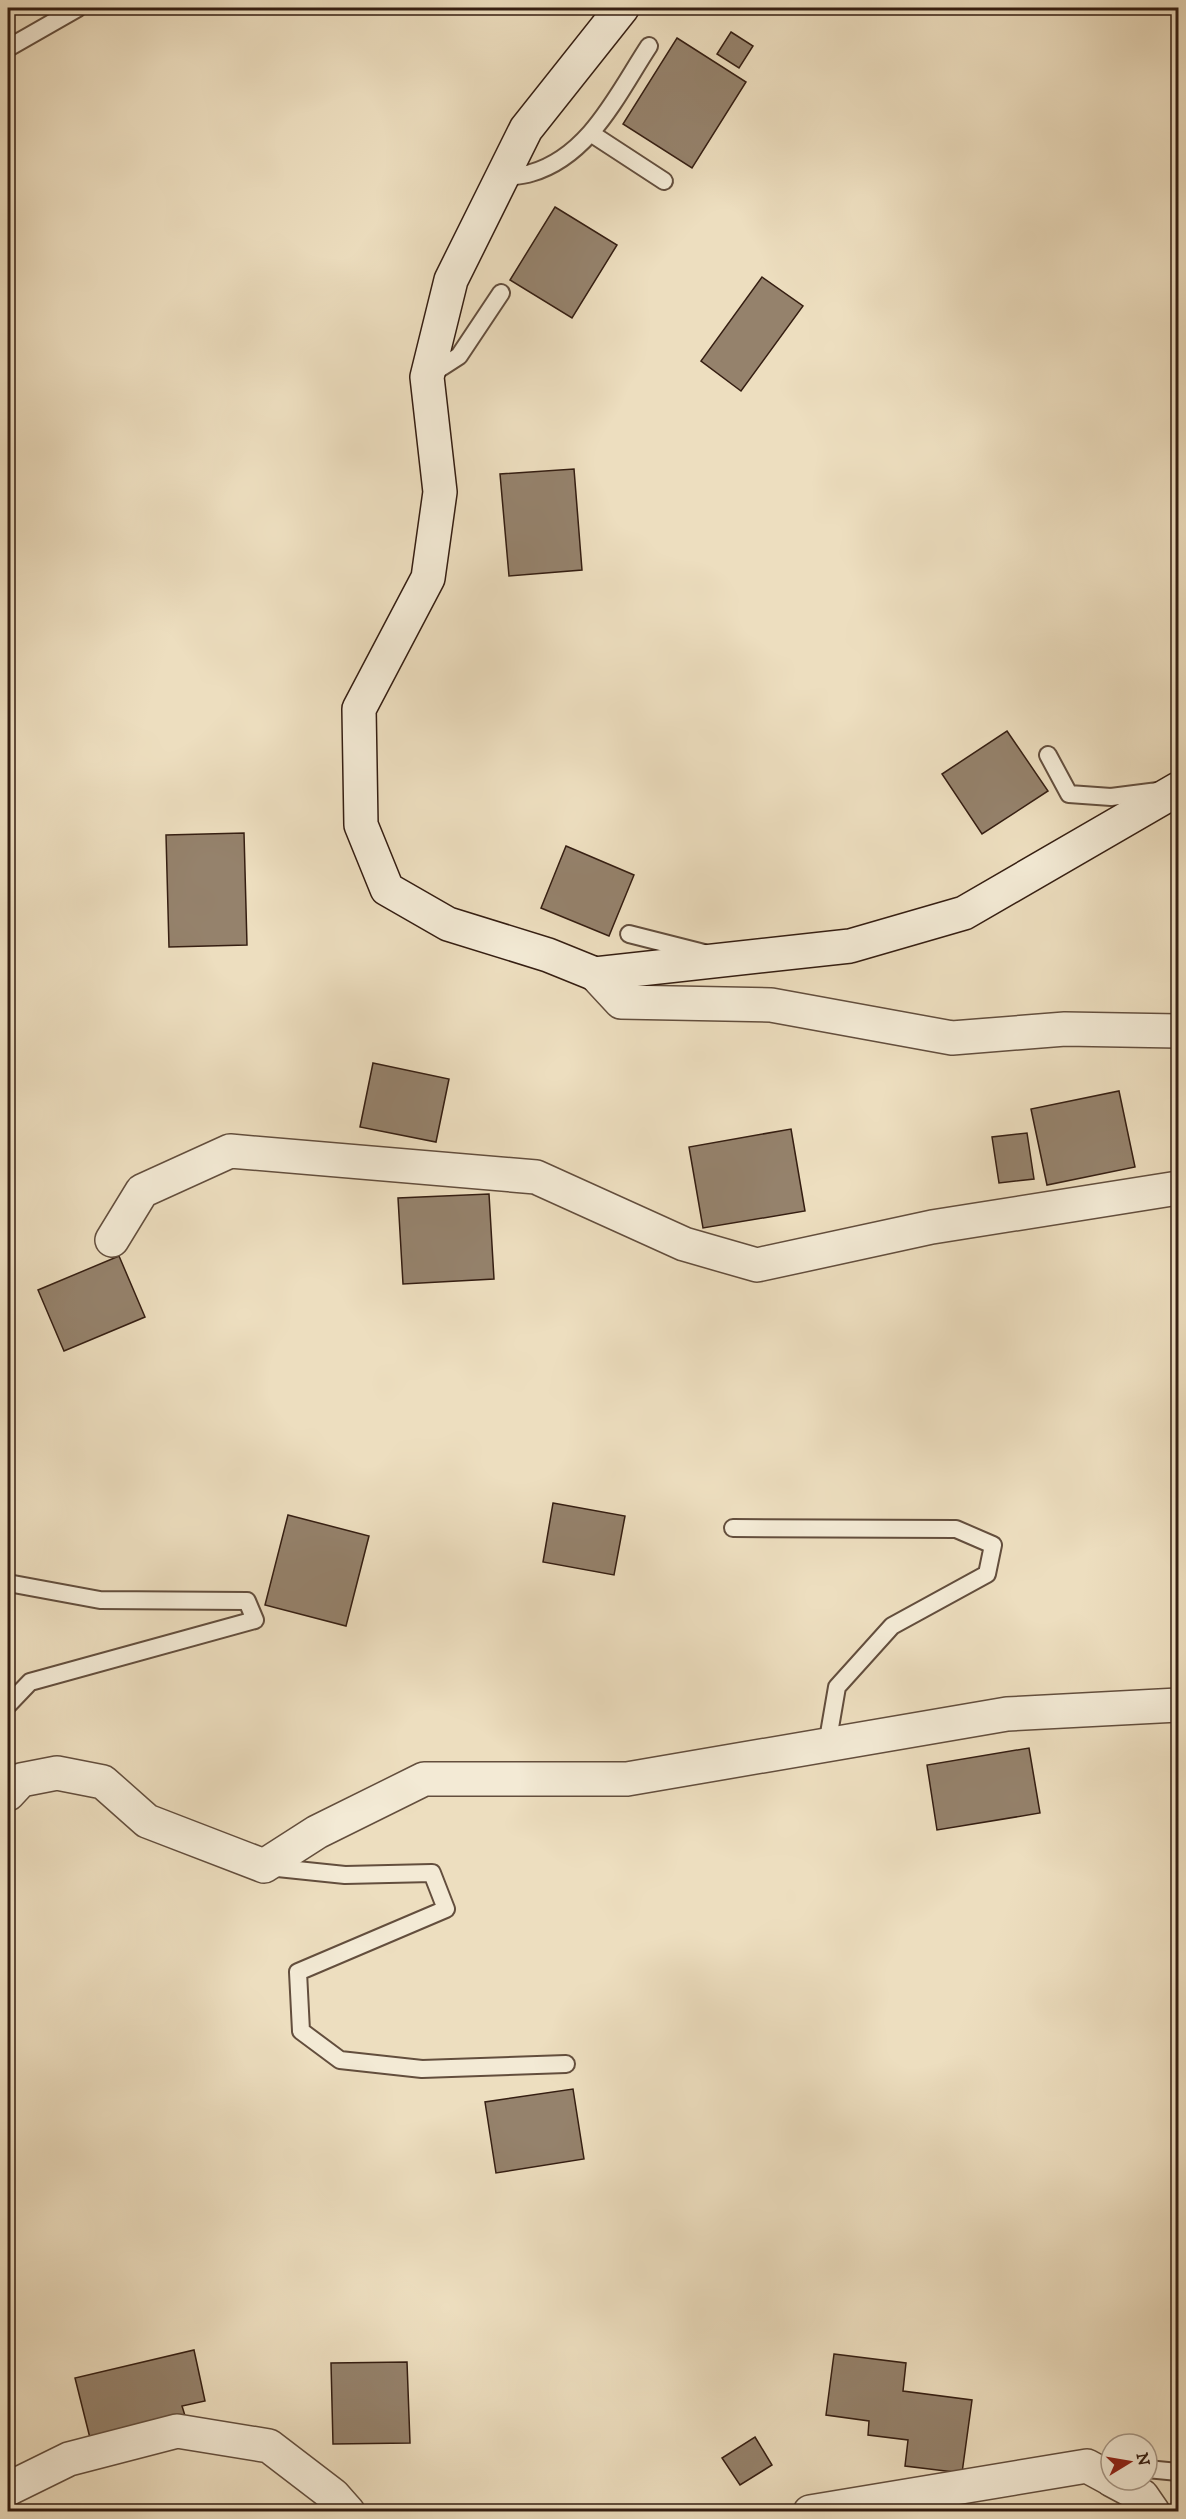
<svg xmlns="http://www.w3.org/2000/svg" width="1186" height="2519" font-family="'IM FELL DW Pica',serif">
	<rect width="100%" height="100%" fill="#eddebf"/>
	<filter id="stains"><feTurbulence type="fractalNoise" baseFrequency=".00333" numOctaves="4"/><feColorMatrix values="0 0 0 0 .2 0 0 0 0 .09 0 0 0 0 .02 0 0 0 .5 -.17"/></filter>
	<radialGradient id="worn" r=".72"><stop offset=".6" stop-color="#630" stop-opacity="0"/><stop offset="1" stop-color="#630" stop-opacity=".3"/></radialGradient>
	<g fill="#95826c" stroke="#351e12" stroke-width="1.5">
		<polygon points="731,32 753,46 739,68 717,54"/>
		<polygon points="677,38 746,82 692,168 623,124"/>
		<polygon points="555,207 617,245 572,318 510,280"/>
		<polygon points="762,277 803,306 741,391 701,361"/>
		<polygon points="574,469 582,570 509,576 500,474"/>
		<polygon points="1007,731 1048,791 982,834 942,774"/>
		<polygon points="244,833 247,945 169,947 166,835"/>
		<polygon points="566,846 634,875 609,936 541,908"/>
		<polygon points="373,1063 449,1079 436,1142 360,1127"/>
		<polygon points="1119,1091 1135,1167 1047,1185 1031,1109"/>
		<polygon points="791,1129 805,1211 703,1228 689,1147"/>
		<polygon points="1027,1133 1034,1179 999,1183 992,1137"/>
		<polygon points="489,1194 494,1279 403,1284 398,1198"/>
		<polygon points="119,1256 145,1317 64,1351 38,1290"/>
		<polygon points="553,1503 625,1516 614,1575 543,1562"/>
		<polygon points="288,1515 369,1536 346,1626 265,1605"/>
		<polygon points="1029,1748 1040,1813 937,1830 927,1765"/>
		<polygon points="573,2089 584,2159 496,2173 485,2102"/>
		<polygon points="194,2350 205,2401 182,2406 186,2419 91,2442 75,2378"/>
		<polygon points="834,2354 906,2363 903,2391 972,2400 962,2473 905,2466 908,2440 868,2435 869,2421 826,2415"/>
		<polygon points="407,2362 410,2443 333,2444 331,2363"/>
		<polygon points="755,2437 772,2465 740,2485 722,2458"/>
	</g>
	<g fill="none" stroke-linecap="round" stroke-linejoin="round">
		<g stroke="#634e3d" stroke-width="20">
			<g id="lane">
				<polyline points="8,48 78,8"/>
				<polyline points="592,134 664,181"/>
				<path d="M503,177C512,176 523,176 531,173C590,156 618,93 649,46"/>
				<polyline points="428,376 459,356 501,293"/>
				<polyline points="1048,755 1069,794 1111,797 1158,791"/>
				<polyline points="629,934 704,953"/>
				<polyline points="733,1528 956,1529 993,1545 987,1574 892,1626 837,1687 827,1745"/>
				<polyline points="8,1583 100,1600 247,1601 255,1620 30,1682 8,1705"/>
				<polyline points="268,1867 345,1875 432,1873 446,1909 298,1972 301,2031 340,2060 422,2069 566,2064"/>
				<polyline points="1147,2469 1178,2472"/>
			</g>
		</g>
		<g stroke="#634e3d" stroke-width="36">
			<g id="street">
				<polyline points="595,974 621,1002 771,1005 952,1038 1065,1029 1178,1031"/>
				<polyline points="112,1240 142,1191 230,1151 536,1177 684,1244 757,1265 932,1227 1178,1188"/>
				<polyline points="8,1794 21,1780 57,1773 103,1782 147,1821 264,1866 317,1832 424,1779 627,1779 1007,1714 1178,1705"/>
				<polyline points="1112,2480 1142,2496 1153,2512"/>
				<polyline points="8,2489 69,2459 177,2431 269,2446 333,2495 348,2512"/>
				<polyline points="810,2512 1087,2466 1111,2479"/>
			</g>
		</g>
		<g stroke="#351e12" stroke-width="36">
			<polyline id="secondary" points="622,8 526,129 451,280 427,377 440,492 428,578 359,709 361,825 387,889 448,924 548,955 595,974 850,946 964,913 1178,789"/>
		</g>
		<use href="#lane" stroke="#f3ead5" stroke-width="16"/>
		<use href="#street" stroke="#f3ead5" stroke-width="33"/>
		<use href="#secondary" stroke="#f3ead5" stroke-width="33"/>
	</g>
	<rect width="1186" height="2519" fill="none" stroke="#eddebf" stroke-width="30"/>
	<rect x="9" y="9" width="1168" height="2501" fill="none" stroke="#351e12" stroke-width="3"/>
	<rect x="15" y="15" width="1156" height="2489" fill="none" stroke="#351e12" stroke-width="1.5"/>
	<g transform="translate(1129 2462) rotate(79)"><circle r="28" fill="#f3ead5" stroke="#a79887" stroke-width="1.5"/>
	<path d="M0-4.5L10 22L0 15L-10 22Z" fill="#8f2418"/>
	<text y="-9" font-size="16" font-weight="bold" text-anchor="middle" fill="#351e12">N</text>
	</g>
	<rect width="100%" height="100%" filter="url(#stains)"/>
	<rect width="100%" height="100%" fill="url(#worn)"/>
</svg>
